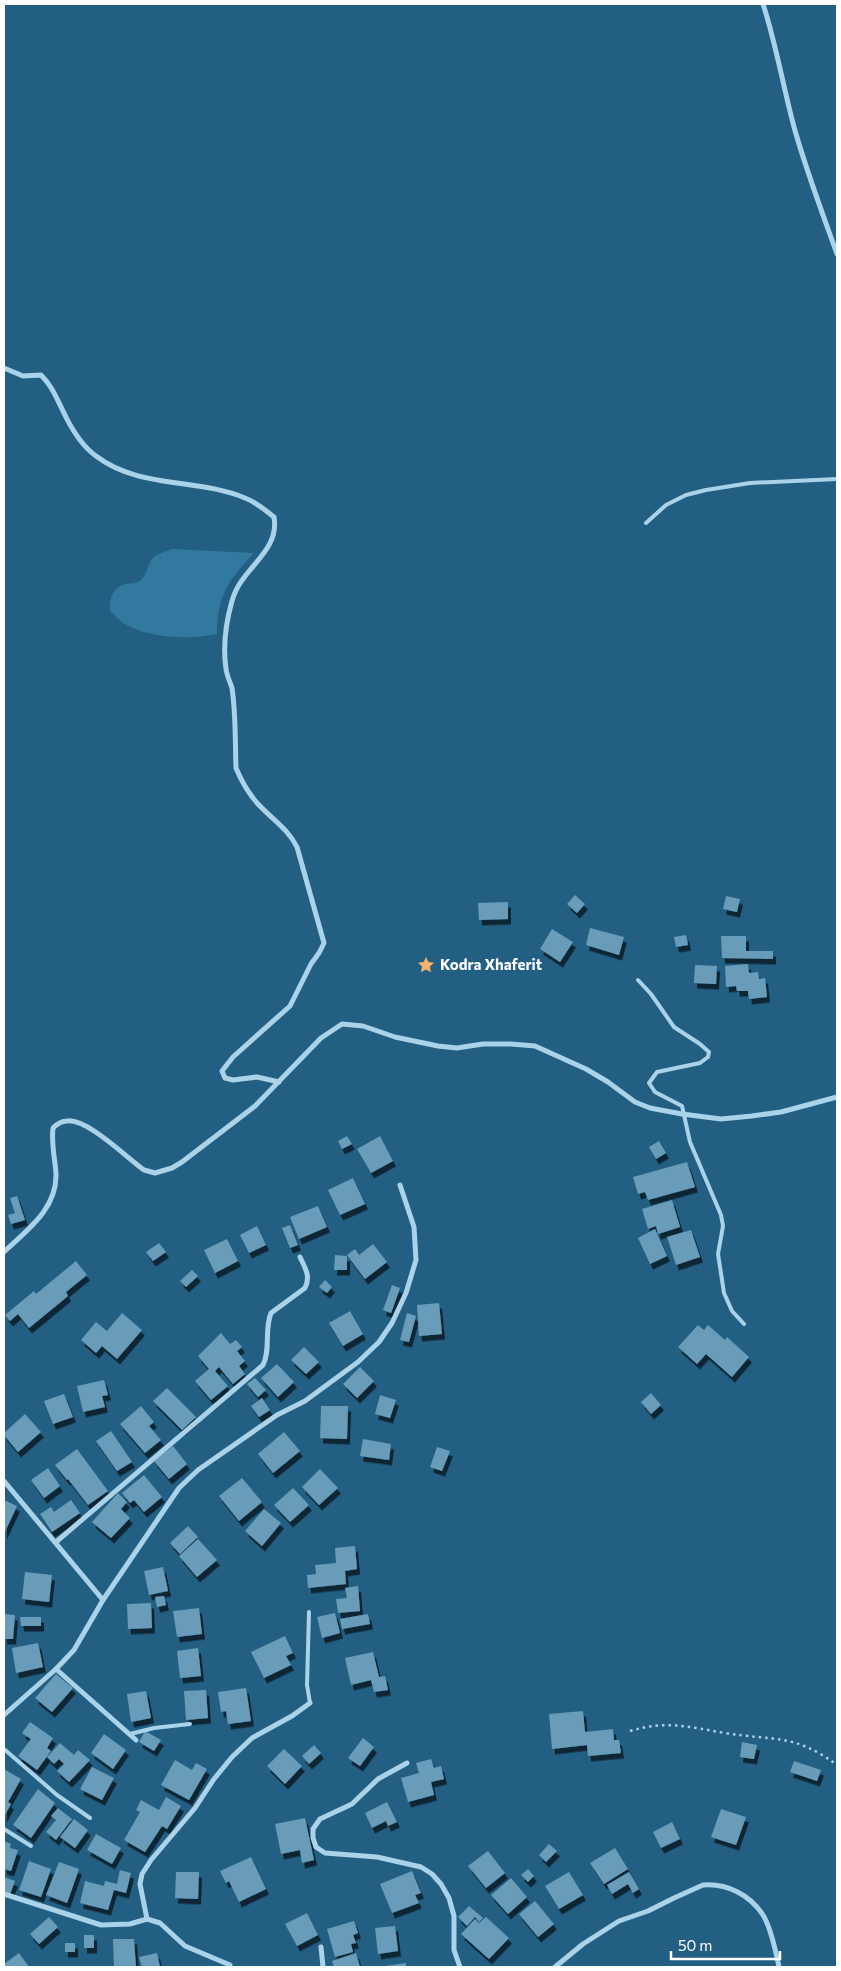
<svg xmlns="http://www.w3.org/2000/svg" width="841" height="1971" font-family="Commissioner,sans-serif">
	<defs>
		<filter id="shadow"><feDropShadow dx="3" dy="5.5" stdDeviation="0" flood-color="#0009"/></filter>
	</defs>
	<rect width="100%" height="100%" fill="#225f83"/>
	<path fill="#32799f" d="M172,549L254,553C229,579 217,596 217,634C191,640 148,638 125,624C119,621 115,615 110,611C109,599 113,587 126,584C132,583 137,584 141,580C148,574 147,563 154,557C159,553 167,551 172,549Z"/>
	<g fill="#679cb9" filter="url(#shadow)">
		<polygon points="575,895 585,904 577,913 567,904"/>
		<polygon points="726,896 740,899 737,912 723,909"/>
		<polygon points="508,902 508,919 479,920 478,903"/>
		<polygon points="590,928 624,937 619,955 586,945"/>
		<polygon points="552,929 573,942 560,962 540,949"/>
		<polygon points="686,935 688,945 676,947 674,937"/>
		<polygon points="721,936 746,936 746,951 773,951 773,959 722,958"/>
		<polygon points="748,964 749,973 758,972 759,979 765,978 767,997 749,999 748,991 737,991 736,986 726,987 725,966"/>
		<polygon points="695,965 717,966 716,984 694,983"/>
		<polygon points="347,1136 352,1144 342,1149 338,1141"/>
		<polygon points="380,1136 393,1161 371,1173 357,1149"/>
		<polygon points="659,1141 666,1153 656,1159 649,1147"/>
		<polygon points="687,1162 695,1187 648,1200 645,1192 638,1194 633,1177"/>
		<polygon points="353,1178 365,1204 340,1215 328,1190"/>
		<polygon points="17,1196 25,1220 11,1224 8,1215 15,1213 10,1198"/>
		<polygon points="672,1200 680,1227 658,1234 656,1226 648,1229 642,1209"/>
		<polygon points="318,1206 327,1227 299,1239 290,1217"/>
		<polygon points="290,1225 298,1245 290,1248 282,1228"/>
		<polygon points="257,1226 266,1245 249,1253 240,1235"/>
		<polygon points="655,1229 667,1256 650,1264 638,1238"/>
		<polygon points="691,1230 700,1257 676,1265 667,1237"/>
		<polygon points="227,1239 238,1261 215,1273 204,1250"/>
		<polygon points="159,1243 166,1252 153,1261 146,1252"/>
		<polygon points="373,1244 387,1262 365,1279 347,1255 355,1249 359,1255"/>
		<polygon points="335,1255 347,1256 347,1270 334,1270"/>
		<polygon points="76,1261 87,1275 66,1292 68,1296 29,1328 18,1314 10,1321 5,1315 34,1291 36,1294"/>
		<polygon points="192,1270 198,1276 186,1287 180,1281"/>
		<polygon points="325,1280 332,1287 327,1293 319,1287"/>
		<polygon points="392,1285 400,1288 391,1313 383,1310"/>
		<polygon points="439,1303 442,1334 419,1336 417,1305"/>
		<polygon points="350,1311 363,1334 343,1346 329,1323"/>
		<polygon points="122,1313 142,1330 117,1359 102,1346 96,1353 81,1340 96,1322 107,1331"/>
		<polygon points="407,1313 416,1316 409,1342 400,1340"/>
		<polygon points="698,1325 704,1330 708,1325 725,1340 727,1337 749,1357 732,1377 706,1354 697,1364 678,1347"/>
		<polygon points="221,1333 230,1344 236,1340 242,1347 237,1351 245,1361 239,1366 245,1374 233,1384 219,1367 215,1371 228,1386 211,1400 195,1381 209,1369 198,1356"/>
		<polygon points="304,1347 319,1362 306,1374 291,1360"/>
		<polygon points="277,1364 294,1382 278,1397 261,1378"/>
		<polygon points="360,1367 374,1381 357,1398 343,1384"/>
		<polygon points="255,1378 266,1390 258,1397 247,1384"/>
		<polygon points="104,1380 108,1395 102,1396 105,1407 83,1412 77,1386"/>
		<polygon points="167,1388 196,1417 182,1430 153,1401"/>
		<polygon points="651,1393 661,1405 651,1414 641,1402"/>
		<polygon points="64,1394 73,1417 53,1424 44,1401"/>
		<polygon points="380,1395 396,1400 390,1418 375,1414"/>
		<polygon points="262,1398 270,1410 259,1417 251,1406"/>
		<polygon points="141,1406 154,1422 149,1426 161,1440 145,1453 120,1424"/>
		<polygon points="321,1406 348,1406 347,1439 320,1438"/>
		<polygon points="25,1414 41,1432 18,1452 4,1435 4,1433"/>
		<polygon points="111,1431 132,1462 117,1471 96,1441"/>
		<polygon points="284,1432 300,1451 273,1473 258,1454"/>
		<polygon points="363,1439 391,1444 389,1460 360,1456"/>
		<polygon points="173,1446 187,1464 169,1479 154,1461"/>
		<polygon points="437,1447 450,1451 442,1471 430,1467"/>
		<polygon points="77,1449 108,1491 88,1505 68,1479 67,1480 55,1465"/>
		<polygon points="48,1468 60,1486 44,1498 31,1480"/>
		<polygon points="320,1469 338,1488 319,1505 302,1487"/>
		<polygon points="144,1475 162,1497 144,1512 134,1500 130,1503 122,1493"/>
		<polygon points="242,1478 262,1502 239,1521 219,1496"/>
		<polygon points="293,1488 309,1505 290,1522 274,1505"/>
		<polygon points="118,1493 127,1502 121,1509 130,1518 111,1538 92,1522"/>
		<polygon points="4,1500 17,1506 4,1534"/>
		<polygon points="71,1500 80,1513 52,1532 40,1514 51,1507 54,1512"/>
		<polygon points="264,1509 281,1523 262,1546 245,1531"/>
		<polygon points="188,1526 198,1537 180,1554 170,1543"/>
		<polygon points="198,1539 217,1560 197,1577 179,1556"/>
		<polygon points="355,1546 357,1569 345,1571 346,1584 308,1588 307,1575 316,1574 315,1565 336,1563 335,1548"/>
		<polygon points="163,1567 168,1591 149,1595 144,1571"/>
		<polygon points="25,1572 52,1575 49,1602 22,1599"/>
		<polygon points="358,1586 360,1611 338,1613 336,1599 347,1598 345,1588"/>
		<polygon points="164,1596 166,1605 157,1607 155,1597"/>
		<polygon points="151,1603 152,1628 128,1629 127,1604"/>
		<polygon points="199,1608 202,1634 177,1637 173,1611"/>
		<polygon points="335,1613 340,1633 322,1638 317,1617"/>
		<polygon points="4,1614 15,1615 13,1639 4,1639"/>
		<polygon points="368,1614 370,1624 342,1629 340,1619"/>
		<polygon points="20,1617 41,1617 41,1626 21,1626"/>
		<polygon points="285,1636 293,1653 286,1656 291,1665 264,1678 251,1652"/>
		<polygon points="38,1643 43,1667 16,1673 12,1648"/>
		<polygon points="198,1648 201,1676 180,1678 177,1651"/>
		<polygon points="373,1652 379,1677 385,1676 388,1690 374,1692 371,1680 351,1685 345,1658"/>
		<polygon points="56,1674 73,1688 52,1712 35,1698"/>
		<polygon points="246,1688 251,1721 228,1724 226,1711 221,1712 218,1692"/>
		<polygon points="206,1690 208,1718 186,1720 184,1691"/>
		<polygon points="146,1691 151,1718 131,1722 127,1694"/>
		<polygon points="583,1711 585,1732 613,1729 614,1740 619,1740 621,1753 588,1756 587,1745 552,1749 549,1714"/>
		<polygon points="30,1722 53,1738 47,1748 51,1751 37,1770 18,1756 31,1739 22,1733"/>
		<polygon points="145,1731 161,1740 154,1751 139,1742"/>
		<polygon points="104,1734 126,1750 113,1769 91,1753"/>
		<polygon points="363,1738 374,1747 360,1766 348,1758"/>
		<polygon points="742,1742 757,1745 754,1759 740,1757"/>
		<polygon points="60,1743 74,1755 78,1750 90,1760 69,1782 57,1771 64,1764 59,1759 54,1764 47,1757"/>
		<polygon points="314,1745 321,1753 309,1764 302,1756"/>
		<polygon points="284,1749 302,1766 285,1784 267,1766"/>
		<polygon points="431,1759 434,1768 441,1766 444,1779 431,1782 434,1795 408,1802 401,1778 419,1773 416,1763"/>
		<polygon points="175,1760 192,1770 196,1763 207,1769 189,1800 161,1785"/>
		<polygon points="794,1761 821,1770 817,1781 790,1772"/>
		<polygon points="92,1767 114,1778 102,1800 80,1789"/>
		<polygon points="4,1769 21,1779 8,1802 11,1804 4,1817"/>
		<polygon points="38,1789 55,1803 31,1838 13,1825"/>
		<polygon points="166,1797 181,1806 167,1829 162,1826 145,1852 124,1840 140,1812 136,1810 141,1800 159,1810"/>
		<polygon points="387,1802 397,1822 388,1826 386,1821 372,1828 365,1813"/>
		<polygon points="58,1808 72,1819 56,1840 46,1832 56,1820 51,1816"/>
		<polygon points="721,1809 746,1817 736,1845 711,1837"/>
		<polygon points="305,1818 314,1860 302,1863 300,1850 281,1854 275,1824"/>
		<polygon points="74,1819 88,1830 75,1848 60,1837"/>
		<polygon points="672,1822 680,1839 661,1848 653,1832"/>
		<polygon points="96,1834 121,1848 112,1864 87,1850"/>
		<polygon points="4,1841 11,1844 10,1848 18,1850 11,1871 4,1869"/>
		<polygon points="549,1844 557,1851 546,1862 539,1855"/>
		<polygon points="615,1848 628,1869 604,1884 590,1863"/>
		<polygon points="488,1851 505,1873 486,1888 468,1866"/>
		<polygon points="251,1857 266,1889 239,1902 229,1881 226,1883 220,1871"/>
		<polygon points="29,1861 51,1869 41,1897 19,1890"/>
		<polygon points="59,1862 79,1869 67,1903 46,1895"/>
		<polygon points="528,1869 534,1876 528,1882 521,1875"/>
		<polygon points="120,1870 131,1873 126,1893 114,1890 108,1910 80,1903 85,1881 104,1886 105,1881 117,1884"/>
		<polygon points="412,1871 421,1893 415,1895 419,1903 392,1913 380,1884"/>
		<polygon points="176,1872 199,1872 198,1899 175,1898"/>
		<polygon points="569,1872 583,1895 559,1909 545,1886"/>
		<polygon points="629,1872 639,1889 633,1893 628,1884 612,1894 607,1885"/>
		<polygon points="4,1877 15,1881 10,1894 4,1891"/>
		<polygon points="511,1878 527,1897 508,1914 491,1895"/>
		<polygon points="535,1901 554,1924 538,1937 519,1914"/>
		<polygon points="469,1906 483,1918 479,1922 475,1917 467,1926 458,1917"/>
		<polygon points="307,1913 318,1935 297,1946 285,1924"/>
		<polygon points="49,1917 58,1927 39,1944 30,1934"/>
		<polygon points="486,1917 509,1938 489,1959 461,1934 475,1919 479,1923"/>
		<polygon points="354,1921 358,1933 353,1935 356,1943 351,1944 353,1952 335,1957 327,1929"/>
		<polygon points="395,1926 398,1951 378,1954 375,1928"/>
		<rect x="84" y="1935" width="10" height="13"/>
		<polygon points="113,1939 134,1939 136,1967 114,1967"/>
		<rect x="65" y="1943" width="10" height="9"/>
		<polygon points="19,1953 29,1967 4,1967 4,1964"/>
		<polygon points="157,1953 160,1967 142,1967 139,1957"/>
		<polygon points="356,1953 360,1967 334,1967 332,1961"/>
		<polygon points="406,1963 406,1967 385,1967 385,1966"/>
	</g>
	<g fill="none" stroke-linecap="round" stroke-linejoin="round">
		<path stroke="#aad2e8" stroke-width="2.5" stroke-dasharray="2.5 4" stroke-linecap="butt" d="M630,1731C666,1720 689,1727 725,1733C773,1741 794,1733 837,1765"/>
		<g stroke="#aad2e8" stroke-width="4">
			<polyline points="646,523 666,505 686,495 706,490 750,483 837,479"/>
			<polyline points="638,980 651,994 674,1027 700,1044 709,1052 708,1057 700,1063 657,1072 649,1083 655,1092 682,1106 690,1142 721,1215 723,1226 718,1254 724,1293 732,1311 744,1324"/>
			<polyline points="309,1612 307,1685 310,1703"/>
			<polyline points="130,1734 154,1728 190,1724"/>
			<polyline points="4,1749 57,1795 90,1818"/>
			<polyline points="4,1829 31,1846"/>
		</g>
		<g stroke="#aad2e8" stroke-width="5">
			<path d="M763,4C776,44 783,86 794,127C806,170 822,212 837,254"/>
			<path d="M4,368L23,376L41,375C52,386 56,397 63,411C70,426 82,446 96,456C139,489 198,478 245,498C256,502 265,510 274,517C280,553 241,567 232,601C226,622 223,648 226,669C227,676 230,682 232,688C236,714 235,742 236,768C241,780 249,794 258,804C272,819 288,829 297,847L324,943L319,953L311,964L290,1006L233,1057L222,1071L225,1078L233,1080L257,1077L279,1082"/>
			<path d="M4,1252C27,1230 57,1209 56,1174C55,1158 51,1144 53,1128C57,1124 61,1121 67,1121C87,1118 127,1158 144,1170L155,1173L172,1168L182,1162L255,1106L321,1038L342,1024L363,1026L395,1037L438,1046L457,1048L483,1044H511L535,1046L586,1069L608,1082L635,1102L650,1108L682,1114L721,1119L752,1116L781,1112L837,1097"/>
			<polyline points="4,1481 103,1600"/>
			<path d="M56,1542L263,1365C271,1349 264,1330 271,1313L305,1288C311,1276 305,1268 300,1257"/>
			<polyline points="56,1669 136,1740"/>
			<polyline points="4,1715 56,1669 74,1650 103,1600 179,1488 198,1470 277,1415 305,1401 358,1362 379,1342 392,1323 406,1293 416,1260 414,1227 400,1185"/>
			<polyline points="407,1763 378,1779 352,1804 320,1819 313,1829 313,1838 316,1847 325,1853 377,1857 421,1867 432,1874 441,1884 449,1898 454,1916 454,1950 460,1967"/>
			<polyline points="4,1894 101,1925 130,1924 147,1919 160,1923 185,1946 230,1965"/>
			<polyline points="147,1919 140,1884 142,1874 151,1860 195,1808 214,1779 232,1757 252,1738 292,1716 310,1703"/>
			<polyline points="321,1947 323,1967"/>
			<path d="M555,1967L583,1944L608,1928L619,1921L648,1911L674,1898L703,1885C727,1883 750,1895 763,1915C771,1928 776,1952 779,1967"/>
		</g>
	</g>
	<defs>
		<g id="sight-bare" transform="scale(1.35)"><path d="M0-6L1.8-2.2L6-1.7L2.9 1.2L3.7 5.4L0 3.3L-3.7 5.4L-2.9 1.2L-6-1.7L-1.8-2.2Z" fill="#f4b26c" stroke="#225f83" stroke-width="2.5" paint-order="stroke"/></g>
	</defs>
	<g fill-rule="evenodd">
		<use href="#sight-bare" x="426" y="965"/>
	</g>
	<g text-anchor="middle" stroke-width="5" stroke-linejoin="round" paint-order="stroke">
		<g font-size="15" font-weight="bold" fill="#fff" stroke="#225f83" text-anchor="start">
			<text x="440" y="970">Kodra Xhaferit</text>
		</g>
	</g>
	<rect width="841" height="1971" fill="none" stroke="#ffffff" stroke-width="10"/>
	<path d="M671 1951v8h109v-8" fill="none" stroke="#ffffff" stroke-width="2.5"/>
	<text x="678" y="1951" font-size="15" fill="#ffffff" stroke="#225f83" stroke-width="4" paint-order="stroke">50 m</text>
</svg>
